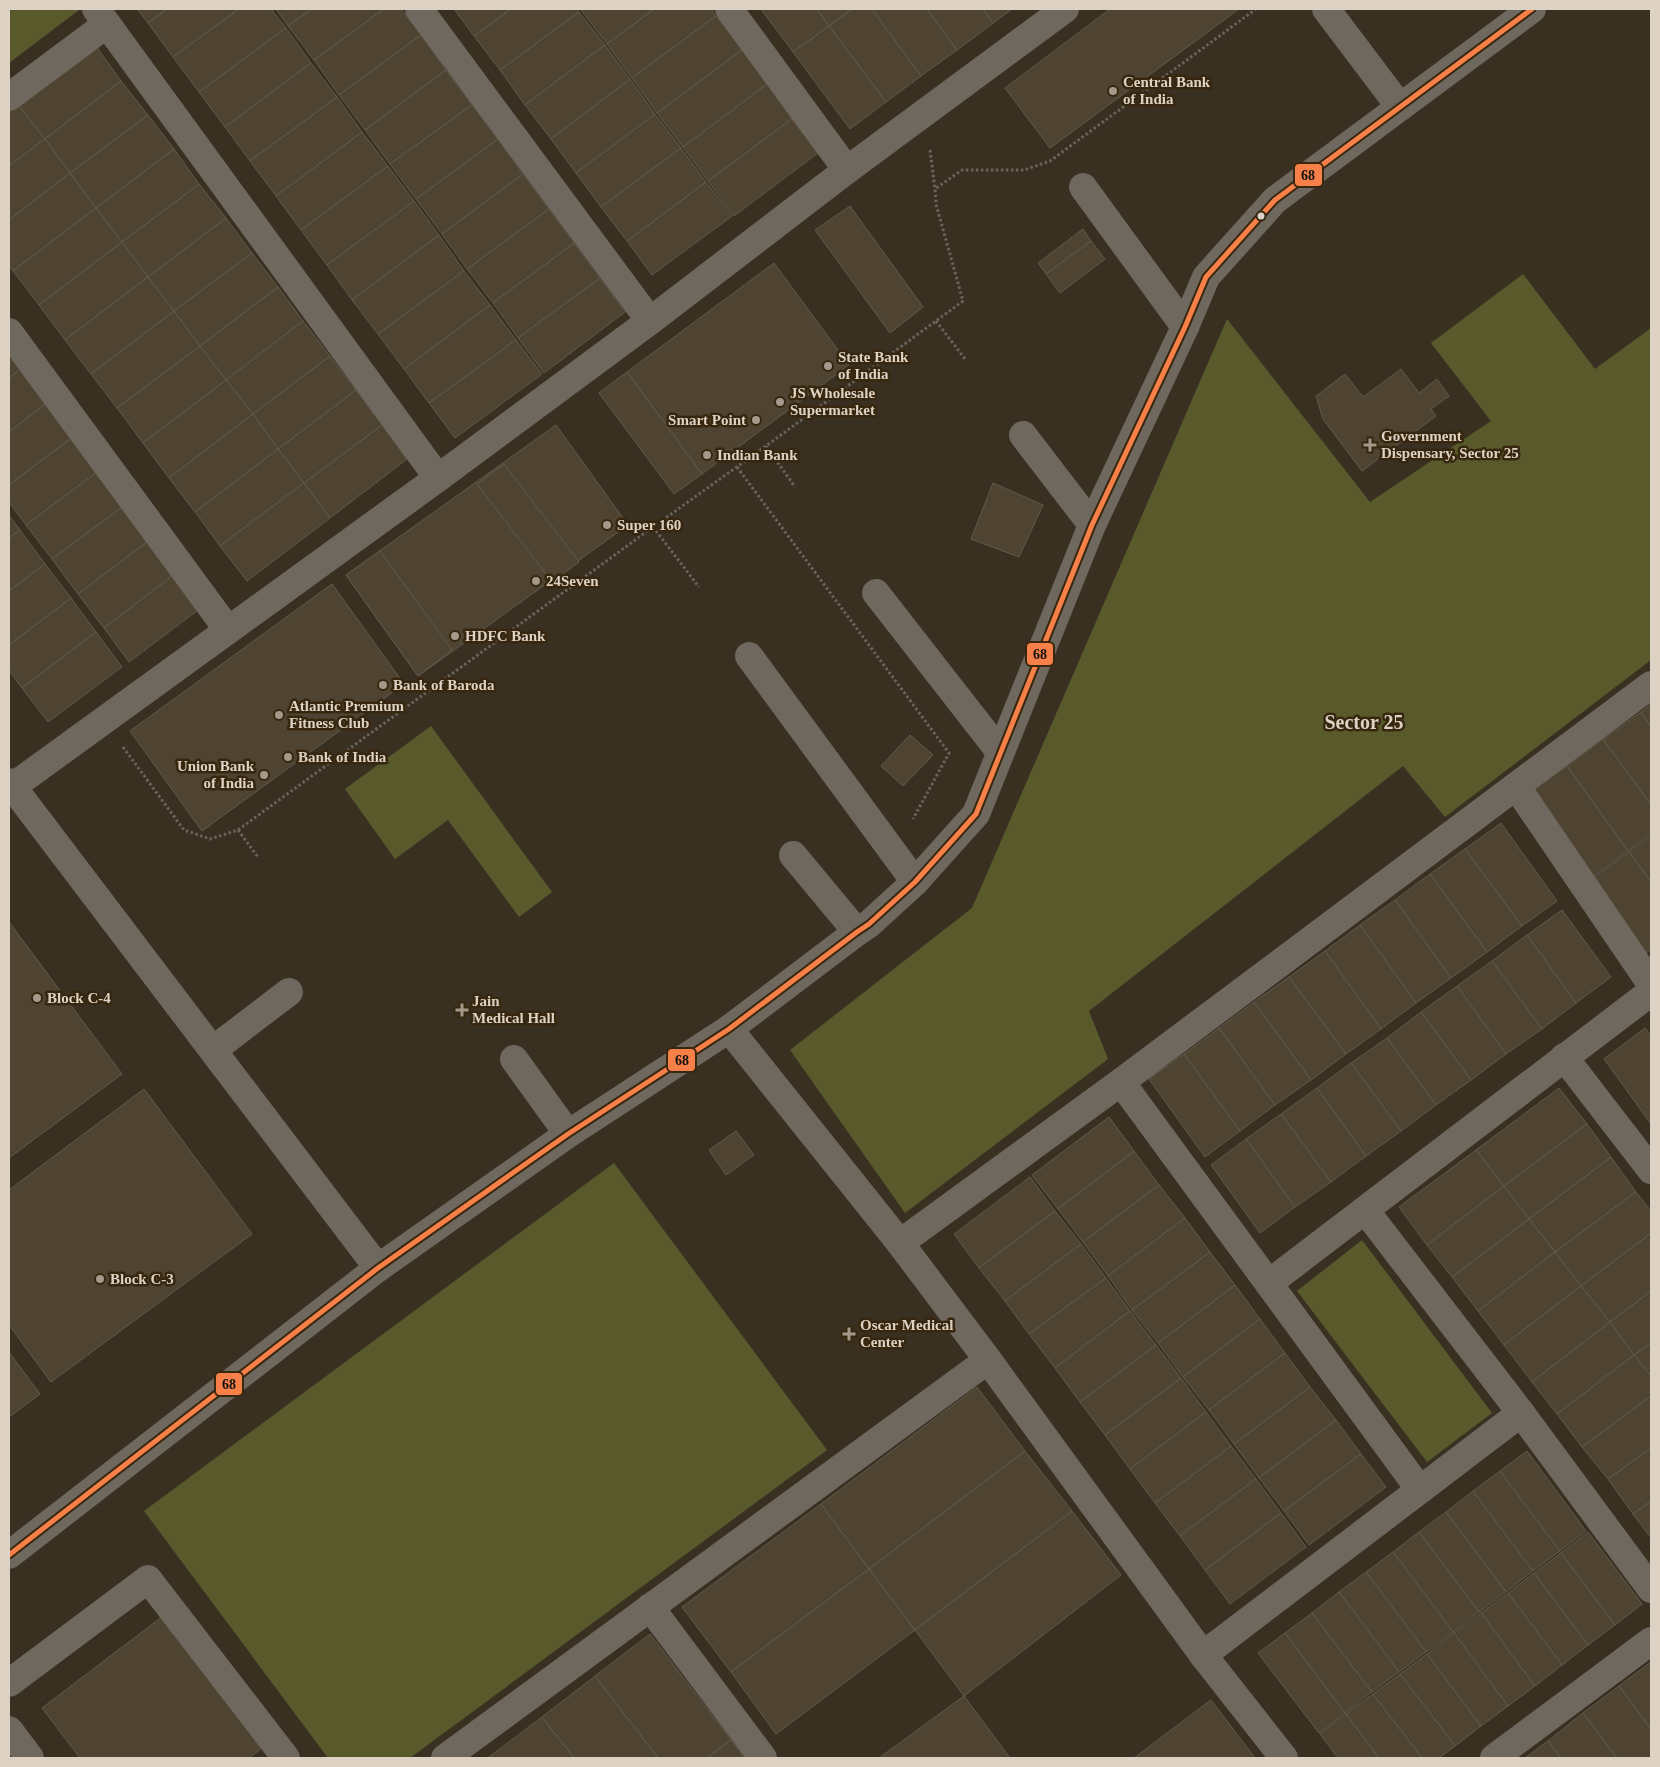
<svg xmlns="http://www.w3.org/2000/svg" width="1660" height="1767" font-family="'Times New Roman',serif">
	<rect width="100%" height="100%" fill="#393022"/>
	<g fill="#595a2c">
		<polygon points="9,9 79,9 79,10 9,63"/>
		<polygon points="1523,274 1595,369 1651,328 1651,660 1445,817 1403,766 1089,1011 1108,1059 905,1213 790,1050 972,908 1227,319 1370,502 1491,421 1431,343"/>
		<polygon points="431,726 552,892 519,917 448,820 395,859 345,789"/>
		<polygon points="614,1163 827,1450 410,1758 328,1758 144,1511"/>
		<polygon points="1362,1240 1492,1413 1427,1462 1297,1291"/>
	</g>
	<g fill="#4f4431" stroke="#635a4f">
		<polygon points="137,9 167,9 148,23"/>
		<polygon points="167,9 239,9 173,57 148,23"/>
		<polygon points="239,9 271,9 286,28 199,92 173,57"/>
		<polygon points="276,9 312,9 288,26"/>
		<polygon points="312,9 384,9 314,60 288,26"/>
		<polygon points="384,9 401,9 421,35 339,95 314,60"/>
		<polygon points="454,9 511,9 474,36"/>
		<polygon points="511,9 577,9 579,12 500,70 474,36"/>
		<polygon points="583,9 654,9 607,44 581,10"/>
		<polygon points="654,9 711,9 716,16 632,78 607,44"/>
		<polygon points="761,9 817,9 829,26 793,52"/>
		<polygon points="817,9 852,9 829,26"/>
		<polygon points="852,9 872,9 921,76 886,102 829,26"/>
		<polygon points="872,9 927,9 957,50 921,76"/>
		<polygon points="927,9 983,9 993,23 957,50"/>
		<polygon points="983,9 1012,9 993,23"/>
		<polygon points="1110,9 1239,9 1050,148 1005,88"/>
		<polygon points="579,12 605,45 525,105 500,70"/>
		<polygon points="716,16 742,50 657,113 632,78"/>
		<polygon points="829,26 886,102 850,129 793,52"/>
		<polygon points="286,28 311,63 225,127 199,92"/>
		<polygon points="421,35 446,70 365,130 339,95"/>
		<polygon points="605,45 630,79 551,139 525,105"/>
		<polygon points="96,46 121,81 45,139 18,105"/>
		<polygon points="742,50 767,84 683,147 657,113"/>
		<polygon points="311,63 337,97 250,161 225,127"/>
		<polygon points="446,70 472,105 390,164 365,130"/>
		<polygon points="630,79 655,114 576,173 551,139"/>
		<polygon points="121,81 148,115 70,173 45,139"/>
		<polygon points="767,84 792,119 708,181 683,147"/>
		<polygon points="337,97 362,132 276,196 250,161"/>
		<polygon points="18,105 45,139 9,166 9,112"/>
		<polygon points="472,105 498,139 416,199 390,164"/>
		<polygon points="655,114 681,148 601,207 576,173"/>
		<polygon points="148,115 174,149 96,208 70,173"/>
		<polygon points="792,119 818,153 734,216 708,181"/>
		<polygon points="362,132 388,166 301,230 276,196"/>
		<polygon points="45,139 70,173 9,220 9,166"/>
		<polygon points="498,139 523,174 442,234 416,199"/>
		<polygon points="681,148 706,182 627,241 601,207"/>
		<polygon points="174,149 199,184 122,242 96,208"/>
		<polygon points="388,166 414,201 327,265 301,230"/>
		<polygon points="70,173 96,208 13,271 9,266 9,220"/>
		<polygon points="523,174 549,209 467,269 442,234"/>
		<polygon points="706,182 732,216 652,275 627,241"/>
		<polygon points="199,184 226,218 148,277 122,242"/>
		<polygon points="414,201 439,235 352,300 327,265"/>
		<polygon points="850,206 923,307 890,333 815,230"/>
		<polygon points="96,208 122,242 39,305 13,271"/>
		<polygon points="549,209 574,243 493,303 467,269"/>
		<polygon points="226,218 252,253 174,311 148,277"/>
		<polygon points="1083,229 1091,241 1046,274 1038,263"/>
		<polygon points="439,235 464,271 378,334 352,300"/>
		<polygon points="1091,241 1105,259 1060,293 1046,274"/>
		<polygon points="122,242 148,277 65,340 39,305"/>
		<polygon points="574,243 600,278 518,338 493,303"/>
		<polygon points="252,253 278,287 200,346 174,311"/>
		<polygon points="774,263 849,365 702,474 627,372"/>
		<polygon points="464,271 490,305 404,369 378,334"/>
		<polygon points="148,277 174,311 91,374 65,340"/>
		<polygon points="600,278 625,312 544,373 518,338"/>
		<polygon points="278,287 303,321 226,380 200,346"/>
		<polygon points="490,305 516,340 429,403 404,369"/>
		<polygon points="174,311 200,346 117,408 91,374"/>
		<polygon points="303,321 330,356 253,414 226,380"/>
		<polygon points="516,340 542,374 455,438 429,403"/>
		<polygon points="200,346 226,380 143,443 117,408"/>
		<polygon points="9,350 22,368 9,378"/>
		<polygon points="330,356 356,390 278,449 253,414"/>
		<polygon points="22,368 48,402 9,432 9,378"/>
		<polygon points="1401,369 1419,393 1437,379 1449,396 1431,409 1436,416 1362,471 1323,419 1316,396 1345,374 1363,397"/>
		<polygon points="627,372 702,474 674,494 599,393"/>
		<polygon points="226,380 253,414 169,478 143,443"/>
		<polygon points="356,390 382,425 304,483 278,449"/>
		<polygon points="48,402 74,436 9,485 9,432"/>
		<polygon points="253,414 278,449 195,512 169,478"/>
		<polygon points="382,425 407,459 330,518 304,483"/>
		<polygon points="556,425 628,525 418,676 346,575"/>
		<polygon points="74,436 100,470 26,525 9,502 9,485"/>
		<polygon points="278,449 304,483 220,546 195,512"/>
		<polygon points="504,464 579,562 552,582 477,484"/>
		<polygon points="100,470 125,505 52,559 26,525"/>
		<polygon points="304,483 330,518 247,581 220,546"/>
		<polygon points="993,483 1043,505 1019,557 971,539"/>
		<polygon points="125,505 151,539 78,594 52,559"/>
		<polygon points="9,515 20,530 9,538"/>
		<polygon points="20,530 45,564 9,591 9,538"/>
		<polygon points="151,539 176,573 104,628 78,594"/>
		<polygon points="380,551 452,650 418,676 346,575"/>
		<polygon points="45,564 71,598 9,645 9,591"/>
		<polygon points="176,573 202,607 129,662 104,628"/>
		<polygon points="332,584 404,684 202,831 130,731"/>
		<polygon points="71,598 96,632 22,688 9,670 9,645"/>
		<polygon points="96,632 122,667 48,722 22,688"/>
		<polygon points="1651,704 1651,727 1641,712"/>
		<polygon points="1641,712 1651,727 1651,805 1603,739"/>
		<polygon points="910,735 933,755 903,786 881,766"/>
		<polygon points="1603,739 1651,805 1651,834 1628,851 1567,766"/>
		<polygon points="1567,766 1628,851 1591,878 1529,793"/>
		<polygon points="1501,823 1557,901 1522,926 1465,849"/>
		<polygon points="1651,836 1651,882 1629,852"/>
		<polygon points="1465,849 1522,926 1487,952 1430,874"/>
		<polygon points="1629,852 1651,882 1651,949 1646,953 1592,879"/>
		<polygon points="1430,874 1487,952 1451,978 1395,900"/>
		<polygon points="1395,900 1451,978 1416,1003 1360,925"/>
		<polygon points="1562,910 1611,977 1576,1003 1527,935"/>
		<polygon points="9,922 122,1074 9,1158"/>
		<polygon points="1360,925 1416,1003 1381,1029 1325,951"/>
		<polygon points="1527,935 1576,1003 1542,1029 1492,961"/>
		<polygon points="1325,951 1381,1029 1346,1054 1289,977"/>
		<polygon points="1492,961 1542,1029 1506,1054 1457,986"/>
		<polygon points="1289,977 1346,1054 1311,1080 1254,1002"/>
		<polygon points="1457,986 1506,1054 1471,1080 1421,1012"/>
		<polygon points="1254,1002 1311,1080 1275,1105 1219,1028"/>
		<polygon points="1421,1012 1471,1080 1436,1105 1387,1038"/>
		<polygon points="1219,1028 1275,1105 1240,1131 1184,1054"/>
		<polygon points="1645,1028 1651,1036 1651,1124 1604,1059"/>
		<polygon points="1387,1038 1436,1105 1401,1131 1351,1063"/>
		<polygon points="1184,1054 1240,1131 1205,1157 1149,1079"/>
		<polygon points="1351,1063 1401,1131 1366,1156 1317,1088"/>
		<polygon points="1317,1088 1366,1156 1331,1182 1281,1114"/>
		<polygon points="1559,1088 1587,1124 1504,1186 1476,1150"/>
		<polygon points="144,1089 252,1234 51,1382 9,1325 9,1190"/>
		<polygon points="1281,1114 1331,1182 1295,1207 1246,1139"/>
		<polygon points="1109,1117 1134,1151 1058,1209 1032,1175"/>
		<polygon points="1587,1124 1611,1157 1529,1219 1504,1186"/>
		<polygon points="736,1131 754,1155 726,1175 709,1150"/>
		<polygon points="1246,1139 1295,1207 1260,1233 1211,1165"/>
		<polygon points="1476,1150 1504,1186 1427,1245 1399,1207"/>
		<polygon points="1134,1151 1159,1185 1083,1242 1058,1209"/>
		<polygon points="1611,1157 1636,1192 1555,1252 1529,1219"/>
		<polygon points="1030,1177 1055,1211 979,1268 954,1234"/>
		<polygon points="1159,1185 1185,1218 1108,1276 1083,1242"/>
		<polygon points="1504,1186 1529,1219 1452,1277 1427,1245"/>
		<polygon points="1636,1192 1651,1211 1651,1233 1581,1286 1555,1252"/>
		<polygon points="1055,1211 1081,1244 1005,1301 979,1268"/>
		<polygon points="1185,1218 1210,1252 1132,1310 1108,1276"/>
		<polygon points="1529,1219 1555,1252 1478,1311 1452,1277"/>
		<polygon points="1651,1233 1651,1291 1610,1322 1581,1286"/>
		<polygon points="1081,1244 1106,1278 1029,1334 1005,1301"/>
		<polygon points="1210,1252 1235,1285 1158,1343 1132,1310"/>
		<polygon points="1555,1252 1581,1286 1504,1345 1478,1311"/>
		<polygon points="1106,1278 1130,1311 1055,1368 1029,1334"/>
		<polygon points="1235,1285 1260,1319 1183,1377 1158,1343"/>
		<polygon points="1581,1286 1610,1322 1532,1382 1504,1345"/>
		<polygon points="1651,1291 1651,1343 1634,1355 1610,1322"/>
		<polygon points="1130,1311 1156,1345 1080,1402 1055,1368"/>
		<polygon points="1260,1319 1285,1353 1209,1410 1183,1377"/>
		<polygon points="1610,1322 1634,1355 1557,1414 1532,1382"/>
		<polygon points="1651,1343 1651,1376 1634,1355"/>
		<polygon points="1156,1345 1181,1378 1105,1435 1080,1402"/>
		<polygon points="9,1352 40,1394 9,1417"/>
		<polygon points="1285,1353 1310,1387 1234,1444 1209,1410"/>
		<polygon points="1634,1355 1651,1376 1651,1396 1582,1447 1557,1414"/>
		<polygon points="1181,1378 1206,1412 1130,1469 1105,1435"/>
		<polygon points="977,1387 1025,1451 869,1569 821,1504"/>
		<polygon points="1310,1387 1336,1420 1259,1478 1234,1444"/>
		<polygon points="1651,1396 1651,1448 1608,1479 1582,1447"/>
		<polygon points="1206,1412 1231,1446 1155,1503 1130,1469"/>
		<polygon points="1336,1420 1361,1454 1284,1511 1259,1478"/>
		<polygon points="1231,1446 1256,1479 1180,1536 1155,1503"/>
		<polygon points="1651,1448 1651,1501 1633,1514 1608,1479"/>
		<polygon points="1025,1451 1072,1511 915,1630 869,1569"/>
		<polygon points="1527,1451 1586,1531 1560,1551 1500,1471"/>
		<polygon points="1361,1454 1386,1487 1309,1545 1284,1511"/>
		<polygon points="1500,1471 1560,1551 1533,1571 1473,1491"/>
		<polygon points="1256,1479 1281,1513 1205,1570 1180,1536"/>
		<polygon points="1473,1491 1533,1571 1506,1592 1446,1512"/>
		<polygon points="1651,1501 1651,1538 1633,1514"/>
		<polygon points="821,1504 869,1569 731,1672 682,1607"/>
		<polygon points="1072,1511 1121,1575 964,1696 915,1630"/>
		<polygon points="1446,1512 1506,1592 1479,1612 1419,1532"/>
		<polygon points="1281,1513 1306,1547 1230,1604 1205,1570"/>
		<polygon points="1419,1532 1479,1612 1453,1632 1393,1552"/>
		<polygon points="1588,1532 1642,1604 1615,1625 1561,1553"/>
		<polygon points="1393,1552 1453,1632 1426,1652 1366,1572"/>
		<polygon points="1561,1553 1615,1625 1588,1645 1534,1573"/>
		<polygon points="869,1569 915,1630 776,1734 731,1672"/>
		<polygon points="1366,1572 1426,1652 1399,1672 1339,1592"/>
		<polygon points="1534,1573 1588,1645 1562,1665 1508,1593"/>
		<polygon points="1339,1592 1399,1672 1372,1692 1312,1613"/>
		<polygon points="1508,1593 1562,1665 1535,1686 1481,1613"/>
		<polygon points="1312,1613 1372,1692 1345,1713 1285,1633"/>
		<polygon points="1481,1613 1535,1686 1508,1706 1454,1633"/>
		<polygon points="163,1616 262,1748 249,1758 80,1758 42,1708"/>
		<polygon points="1285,1633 1345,1713 1319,1733 1258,1653"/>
		<polygon points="1454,1633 1508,1706 1481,1726 1427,1654"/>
		<polygon points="650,1634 731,1740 707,1758 658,1758 595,1676"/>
		<polygon points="1427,1654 1481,1726 1455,1746 1400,1674"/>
		<polygon points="1651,1662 1651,1729 1619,1686"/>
		<polygon points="1400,1674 1455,1746 1439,1758 1422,1758 1373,1694"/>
		<polygon points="595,1676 658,1758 574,1758 542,1717"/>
		<polygon points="1619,1686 1651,1729 1651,1758 1617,1758 1583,1713"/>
		<polygon points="1373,1694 1422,1758 1379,1758 1346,1714"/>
		<polygon points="964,1696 1010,1758 879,1758"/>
		<polygon points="1211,1700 1255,1758 1134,1758"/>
		<polygon points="1583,1713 1617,1758 1561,1758 1548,1741"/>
		<polygon points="1346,1714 1379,1758 1338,1758 1320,1734"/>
		<polygon points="542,1717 574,1758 490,1758 489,1757"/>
		<polygon points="731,1740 745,1758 707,1758"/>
		<polygon points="1548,1741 1561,1758 1525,1758"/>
	</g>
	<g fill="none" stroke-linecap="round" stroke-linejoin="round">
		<g stroke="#6a645b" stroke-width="3" stroke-dasharray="2.5 2.5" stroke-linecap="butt">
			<polyline points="930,150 935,189"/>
			<polyline points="936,321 965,359"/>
			<polyline points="766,446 795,487"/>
			<polyline points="737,467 949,753 913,819"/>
			<polyline points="653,527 699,587"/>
			<polyline points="123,747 184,830 210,839 238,830 653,527 766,446 963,301 936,204 935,189 962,170 1024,170 1050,161 1256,9"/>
			<polyline points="238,830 258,857"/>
		</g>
		<g stroke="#6f685e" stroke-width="28">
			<polyline points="96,9 438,478"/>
			<polyline points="419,9 650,321"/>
			<polyline points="729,9 847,170"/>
			<polyline points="1326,9 1400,107"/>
			<polyline points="9,97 107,24"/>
			<polyline points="1083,187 1185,327"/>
			<polyline points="9,332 228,630"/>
			<polyline points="1023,435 1092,525"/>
			<polyline points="876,593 1000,752"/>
			<polyline points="749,656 915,882"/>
			<polyline points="9,782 378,1268"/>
			<polyline points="1516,786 1651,984"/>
			<polyline points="12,787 438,478 650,321 847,170 1065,9"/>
			<polyline points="793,855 857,932"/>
			<polyline points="729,1029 900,1243 988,1360 1203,1655 1284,1758"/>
			<polyline points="213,1050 289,992"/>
			<polyline points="1564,1057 1651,1170"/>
			<polyline points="514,1059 568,1134"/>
			<polyline points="1121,1082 1420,1490"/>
			<polyline points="1365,1210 1521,1413 1651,1589"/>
			<polyline points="900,1243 1121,1082 1651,685"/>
			<polyline points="1269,1283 1651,992"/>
			<polyline points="9,1555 378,1268 568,1134 729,1029 857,932 869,924 915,882 976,814 1092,525 1185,327 1206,277 1275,200 1532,9"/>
			<polyline points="650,1607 763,1758"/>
			<polyline points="1203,1655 1521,1413"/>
			<polyline points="9,1683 148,1579 286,1758"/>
			<polyline points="9,1730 30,1758"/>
			<polyline points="445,1758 988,1360"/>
			<polyline points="1494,1758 1651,1641"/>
		</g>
		<g stroke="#38270f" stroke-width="9">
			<polyline id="bus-1" points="9,1555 378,1268 568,1134 729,1029 857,932 869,924 915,882 976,814 1092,525 1185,327 1206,277 1275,200 1532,9"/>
		</g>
		<use href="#bus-1" stroke="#f78048" stroke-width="5"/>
	</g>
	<g fill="#a4998b" stroke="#38270f" stroke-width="2">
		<circle cx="1113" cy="91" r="5"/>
		<circle cx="828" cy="366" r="5"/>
		<circle cx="780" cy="402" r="5"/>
		<circle cx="756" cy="420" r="5"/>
		<path d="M1367.5 437.5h5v5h5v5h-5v5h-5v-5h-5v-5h5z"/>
		<circle cx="707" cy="455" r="5"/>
		<circle cx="607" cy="525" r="5"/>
		<circle cx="536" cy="581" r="5"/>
		<circle cx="455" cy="636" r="5"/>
		<circle cx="383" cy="685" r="5"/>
		<circle cx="279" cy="715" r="5"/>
		<circle cx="288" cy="757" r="5"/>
		<circle cx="264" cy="775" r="5"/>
		<circle cx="37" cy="998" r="5"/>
		<path d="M459.5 1002.5h5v5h5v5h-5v5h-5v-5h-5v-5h5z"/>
		<circle cx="100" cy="1279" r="5"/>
		<path d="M846.5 1326.5h5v5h5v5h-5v5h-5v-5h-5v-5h5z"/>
	</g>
	<circle fill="#ddd2c4" stroke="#38270f" stroke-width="2" cx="1261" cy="216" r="4.5"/>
	<g text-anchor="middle" stroke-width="5" stroke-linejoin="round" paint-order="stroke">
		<g font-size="15" font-weight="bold" fill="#ddd2c4" stroke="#38270f" text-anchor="start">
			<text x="1123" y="87">Central Bank<tspan x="1123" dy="17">of India</tspan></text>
			<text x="838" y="362">State Bank<tspan x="838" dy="17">of India</tspan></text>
			<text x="790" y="398">JS Wholesale<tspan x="790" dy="17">Supermarket</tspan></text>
			<text x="746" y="425" text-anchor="end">Smart Point</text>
			<text x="1381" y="441">Government<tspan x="1381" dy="17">Dispensary, Sector 25</tspan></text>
			<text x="717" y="460">Indian Bank</text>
			<text x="617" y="530">Super 160</text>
			<text x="546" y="586">24Seven</text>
			<text x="465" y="641">HDFC Bank</text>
			<text x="393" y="690">Bank of Baroda</text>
			<text x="289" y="711">Atlantic Premium<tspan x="289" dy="17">Fitness Club</tspan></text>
			<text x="298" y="762">Bank of India</text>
			<text x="254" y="771" text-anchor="end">Union Bank<tspan x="254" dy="17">of India</tspan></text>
			<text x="47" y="1003">Block C-4</text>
			<text x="472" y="1006">Jain<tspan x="472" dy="17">Medical Hall</tspan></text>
			<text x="110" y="1284">Block C-3</text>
			<text x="860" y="1330">Oscar Medical<tspan x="860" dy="17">Center</tspan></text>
		</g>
		<g font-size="20" font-weight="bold" fill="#ddd2c4" stroke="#38270f">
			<text x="1364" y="729">Sector 25</text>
		</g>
	</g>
	<g stroke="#38270f" stroke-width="2">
		<rect x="1294" y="163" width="29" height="24" rx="5" fill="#f78048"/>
		<rect x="1026" y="642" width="28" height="24" rx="5" fill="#f78048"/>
		<rect x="667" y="1048" width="29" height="24" rx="5" fill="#f78048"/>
		<rect x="215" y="1372" width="28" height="24" rx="5" fill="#f78048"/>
	</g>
	<g font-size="14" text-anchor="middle" font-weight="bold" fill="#111">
		<text x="1308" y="180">68</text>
		<text x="1040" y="659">68</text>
		<text x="682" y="1065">68</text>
		<text x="229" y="1389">68</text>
	</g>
	<rect width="1660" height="1767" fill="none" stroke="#ddd2c4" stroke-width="20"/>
</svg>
